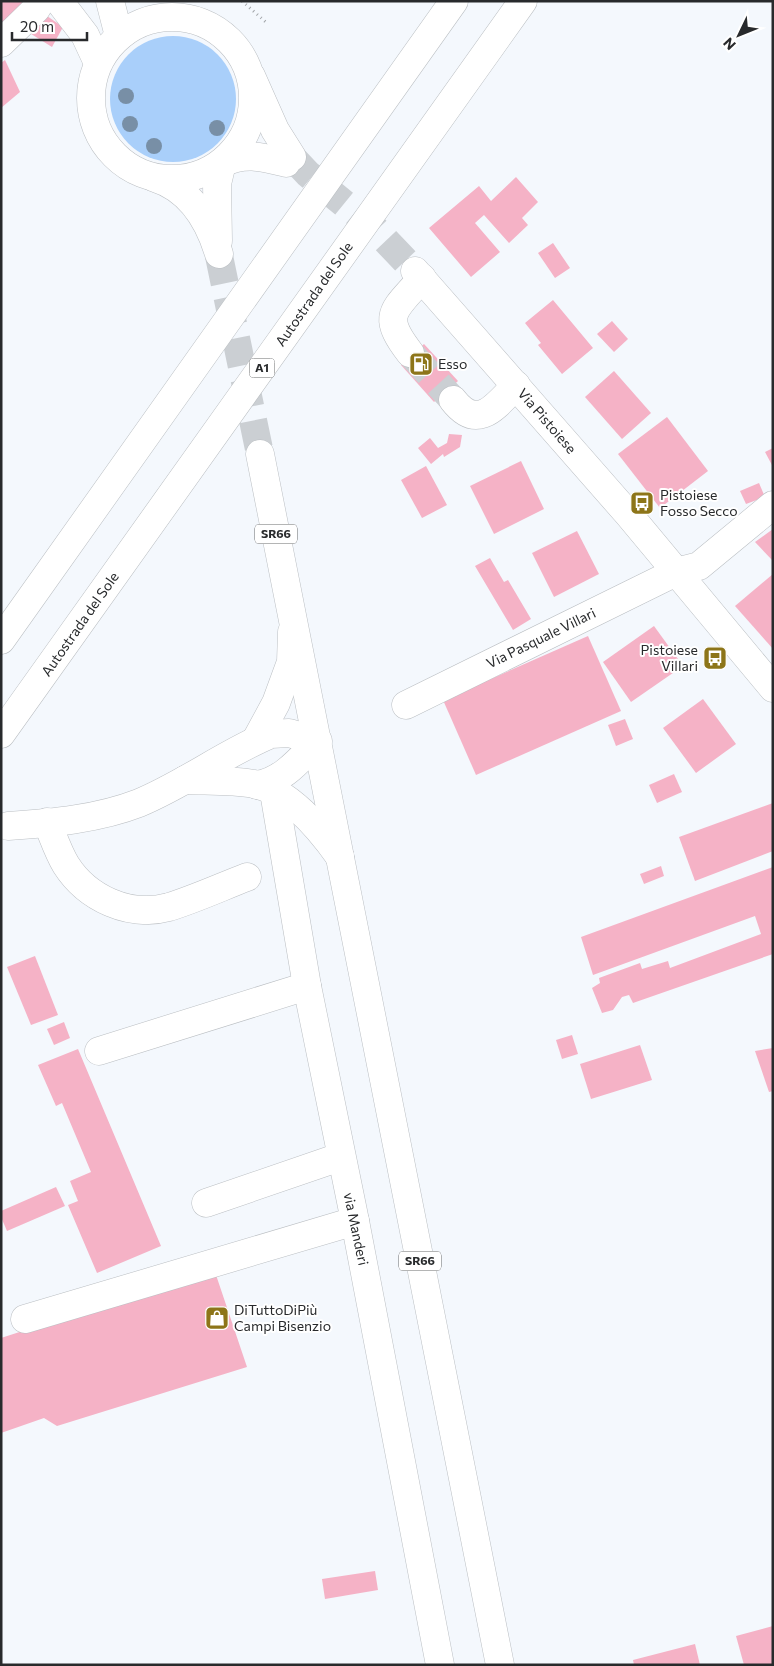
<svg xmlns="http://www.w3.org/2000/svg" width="774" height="1666" font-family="Commissioner,sans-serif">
	<rect width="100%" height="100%" fill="#f4f8fd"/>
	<circle fill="#a9cffa" cx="173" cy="99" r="63"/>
	<g fill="#f5b2c6">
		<polygon points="1,1 24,1 1,30"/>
		<polygon points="47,16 63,27 52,47 28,32"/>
		<polygon points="5,60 20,92 1,108 1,63"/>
		<polygon points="516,177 538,202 522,218 528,225 509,243 484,215 475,223 500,252 471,277 429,228 479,186 491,201"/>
		<polygon points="553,243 570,268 555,278 538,253"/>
		<polygon points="553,300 593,348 562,374 538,345 541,343 525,323"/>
		<polygon points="612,321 628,339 614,352 597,334"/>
		<polygon points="424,344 458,381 434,402 401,365"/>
		<polygon points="614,371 651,413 622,439 585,397"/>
		<polygon points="667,417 708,471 660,508 618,454"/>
		<polygon points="449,434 462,435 460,447 444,457 443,454 431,464 418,448 430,438 438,448 447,443"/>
		<polygon points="773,448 773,467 765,452"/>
		<polygon points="521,461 544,509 494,534 470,486"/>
		<polygon points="426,466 447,505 422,518 401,480"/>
		<polygon points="759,483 765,497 746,504 740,491"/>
		<polygon points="773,529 773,561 755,542"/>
		<polygon points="577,531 599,574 554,597 532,553"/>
		<polygon points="490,558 504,582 508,580 531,619 513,630 475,566"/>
		<polygon points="773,574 773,649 735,606"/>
		<polygon points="654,626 683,666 631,702 603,662"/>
		<polygon points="588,636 621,711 476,775 443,700"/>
		<polygon points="703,699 736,744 696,773 663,728"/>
		<polygon points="625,719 633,739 616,746 608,725"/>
		<polygon points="674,774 682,792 657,803 649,785"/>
		<polygon points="773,803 773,851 695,881 679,837"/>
		<polygon points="661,866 664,876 644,884 640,874"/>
		<polygon points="773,867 773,954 633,1003 629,995 622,997 613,1010 602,1013 592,988 600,983 599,978 640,963 642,969 668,961 670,968 761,934 755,916 593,975 581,937"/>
		<polygon points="35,956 58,1015 31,1025 7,967"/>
		<polygon points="64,1022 70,1038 54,1045 47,1029"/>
		<polygon points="572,1035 578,1054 562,1059 556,1040"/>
		<polygon points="640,1045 652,1080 591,1099 580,1064"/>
		<polygon points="773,1048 773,1091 769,1092 755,1051"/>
		<polygon points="78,1049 161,1246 97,1273 68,1205 78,1201 70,1181 91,1172 62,1103 56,1106 38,1065"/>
		<polygon points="56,1187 65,1206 7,1231 1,1217 1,1211"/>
		<polygon points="214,1269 247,1367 57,1426 44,1418 1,1433 1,1338"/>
		<polygon points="375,1571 378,1590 325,1599 322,1579"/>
		<polygon points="773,1626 773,1665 744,1665 736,1636"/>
		<polygon points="695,1644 700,1665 634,1665 633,1660"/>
	</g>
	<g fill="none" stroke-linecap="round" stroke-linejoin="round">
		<g stroke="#cbcfd3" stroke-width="28" stroke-dasharray="28 14" stroke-linecap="butt">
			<polyline points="292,157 308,174 374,228 415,271"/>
			<polyline points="410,353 453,400"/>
		</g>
		<polyline stroke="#cbcfd3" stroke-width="28" stroke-dasharray="28 14" stroke-linecap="butt" points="219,256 260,454"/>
		<g stroke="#bbbfc3" stroke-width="29">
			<g id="minor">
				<polyline points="59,1 85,35 98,63"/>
				<polyline points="1,43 36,9 41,1"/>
				<polyline points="251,76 275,130 292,157"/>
				<path d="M222,163C246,152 262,157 286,163"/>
				<polyline points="415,271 629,515 773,688"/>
				<path d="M410,353C380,314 394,311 422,278"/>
				<path d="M453,400C478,432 496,406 516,385"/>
				<polyline points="406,705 676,572 699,566 773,505"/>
				<polyline points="256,740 276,703 291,662 292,632"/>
				<path d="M185,780C207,781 232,780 254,784C289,791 320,829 340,857"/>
				<polyline points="274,792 307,986 355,1221 440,1665"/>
				<path d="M47,822C53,836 58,852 66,865C87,898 129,918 169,907C195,899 221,887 247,877"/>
				<path d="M8,826C52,823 98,819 139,803C185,784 225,753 271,734L289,733L318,741C300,759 283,781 257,785"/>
				<polyline points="99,1051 307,986"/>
				<polyline points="206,1203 340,1157"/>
				<polyline points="25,1319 355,1221"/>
			</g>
		</g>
		<g stroke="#bbbfc3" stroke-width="29">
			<g id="major">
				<polyline points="110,1 119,36"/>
				<circle cx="172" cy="98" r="81"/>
				<path d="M155,178C190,189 209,221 219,254"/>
				<polyline points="218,241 217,184 222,163"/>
				<polyline points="260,454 500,1665"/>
			</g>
		</g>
		<g stroke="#bbbfc3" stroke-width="29">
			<g id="highway">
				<polyline points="1,640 454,1"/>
				<polyline points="1,734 523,1"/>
			</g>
		</g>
		<polyline stroke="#a2a5a9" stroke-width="3" stroke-dasharray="1 4" stroke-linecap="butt" points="242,1 268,24"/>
		<use href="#minor" stroke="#fff" stroke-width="28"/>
		<use href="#major" stroke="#fff" stroke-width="28"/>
		<use href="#highway" stroke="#fff" stroke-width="28"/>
	</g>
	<g fill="#788fa6">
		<circle cx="126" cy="96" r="8"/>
		<circle cx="130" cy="124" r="8"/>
		<circle cx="217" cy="128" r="8"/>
		<circle cx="154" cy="146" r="8"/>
	</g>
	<defs>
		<g id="fuel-square" transform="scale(1.25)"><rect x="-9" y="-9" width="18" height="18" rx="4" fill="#8d7519" stroke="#fff"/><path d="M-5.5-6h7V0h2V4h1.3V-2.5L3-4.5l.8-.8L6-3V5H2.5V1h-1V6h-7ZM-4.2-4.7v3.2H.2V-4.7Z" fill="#fff"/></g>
		<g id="bus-square" transform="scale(1.25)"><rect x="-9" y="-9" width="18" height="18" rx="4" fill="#8d7519" stroke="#fff"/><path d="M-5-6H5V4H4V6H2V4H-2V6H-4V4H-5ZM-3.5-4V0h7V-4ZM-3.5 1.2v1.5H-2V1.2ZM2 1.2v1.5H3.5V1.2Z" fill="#fff"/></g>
		<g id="shop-square" transform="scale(1.25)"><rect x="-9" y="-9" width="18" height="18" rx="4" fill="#8d7519" stroke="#fff"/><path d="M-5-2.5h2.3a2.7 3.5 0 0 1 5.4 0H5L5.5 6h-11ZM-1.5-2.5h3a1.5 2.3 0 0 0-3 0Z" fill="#fff"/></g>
	</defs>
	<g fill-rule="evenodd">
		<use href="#fuel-square" x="421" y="364"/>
		<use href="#bus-square" x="642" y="503"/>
		<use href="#bus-square" x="715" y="658"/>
		<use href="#shop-square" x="217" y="1318"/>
	</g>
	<g text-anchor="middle" stroke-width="4" stroke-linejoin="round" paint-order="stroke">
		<g fill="#fff" stroke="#686a6b" stroke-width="1">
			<rect x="249.5" y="358.5" width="25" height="19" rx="4"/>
			<rect x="255" y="524.5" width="42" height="19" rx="4"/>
			<rect x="399" y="1251.5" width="42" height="19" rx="4"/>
		</g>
		<g font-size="12" font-weight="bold" fill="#282a2c">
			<text x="262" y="372">A1</text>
			<text x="276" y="538">SR66</text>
			<text x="420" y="1265">SR66</text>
		</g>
		<g font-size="14" fill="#282a2c" stroke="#fff">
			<text transform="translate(314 294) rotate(-55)" y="5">Autostrada del Sole</text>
			<text transform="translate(547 421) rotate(49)" y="5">Via Pistoiese</text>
			<text transform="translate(80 624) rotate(-55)" y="5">Autostrada del Sole</text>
			<text transform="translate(541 638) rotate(-26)" y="5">Via Pasquale Villari</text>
			<text transform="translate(356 1229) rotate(78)" y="5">via Manderi</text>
		</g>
		<g font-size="14" fill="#282a2c" stroke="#fff" text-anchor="start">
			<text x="438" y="369">Esso</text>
			<text x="660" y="500">Pistoiese<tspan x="660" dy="16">Fosso Secco</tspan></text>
			<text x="698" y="655" text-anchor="end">Pistoiese<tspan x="698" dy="16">Villari</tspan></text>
			<text x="234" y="1315">DiTuttoDiPiù<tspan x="234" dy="16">Campi Bisenzio</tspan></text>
		</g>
	</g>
	<rect width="774" height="1666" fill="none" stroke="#282a2c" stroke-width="5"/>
	<g transform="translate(739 35) rotate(227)" stroke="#ffffff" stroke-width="4" paint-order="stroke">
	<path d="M0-4L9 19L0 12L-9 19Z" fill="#282a2c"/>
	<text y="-8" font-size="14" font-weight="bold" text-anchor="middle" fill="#282a2c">N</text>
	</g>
	<path d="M12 32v8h75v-8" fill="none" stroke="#282a2c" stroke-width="2.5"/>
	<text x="20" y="32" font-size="15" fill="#282a2c" stroke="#ffffff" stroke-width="4" paint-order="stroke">20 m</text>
</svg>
